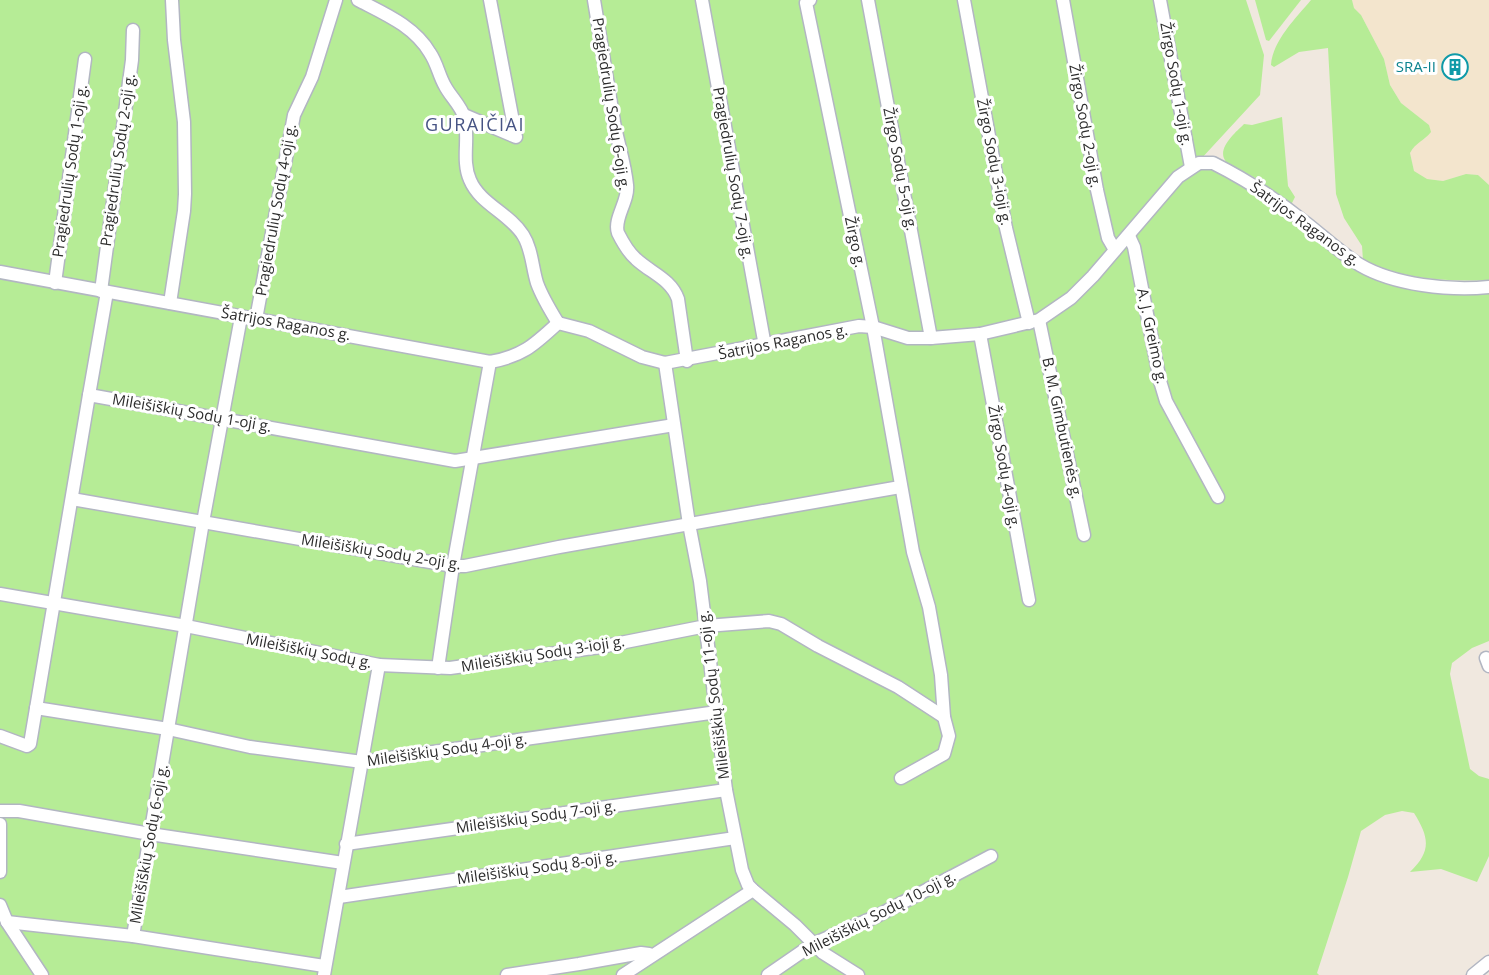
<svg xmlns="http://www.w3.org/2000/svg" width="1489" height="975" font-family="'Open Sans',sans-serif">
	<rect width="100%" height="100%" fill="#f0e8df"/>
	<polygon fill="#f3e5cd" points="1352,0 1489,0 1489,185 1478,175 1466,174 1443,181 1426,179 1414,171 1410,153 1416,143 1426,138 1429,125 1401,103 1390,85 1384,59 1361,15 1354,8"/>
	<g fill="#b6ec96">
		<path d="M0,0H1246L1264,55L1260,95L1200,160L1258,195L1354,267L1489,292V641L1472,648L1452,663L1450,674L1470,769L1479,776L1489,779V856L1477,882L1441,869L1410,872C1432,851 1429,837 1414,813L1402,811L1385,815L1361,831L1348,877L1317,973L1319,975H0Z"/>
		<polygon points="1255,0 1301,0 1269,41 1266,40"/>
		<path d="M1311,0H1352L1354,8L1361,15L1384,59L1390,85L1401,103L1429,125L1431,132C1424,141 1416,142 1410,153L1414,171L1427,179L1443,181L1466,174L1478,175L1489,185V280C1445,282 1402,279 1363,260L1362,246L1344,218L1336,194L1328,48L1299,52L1274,67L1271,65C1273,40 1296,18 1311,0Z"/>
		<path d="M1282,117L1288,186L1295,197L1291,205C1279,197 1269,187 1257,179C1249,174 1239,171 1231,166C1211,153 1234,134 1244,124L1252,125Z"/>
	</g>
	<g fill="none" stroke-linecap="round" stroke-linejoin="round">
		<g stroke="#b2b6c2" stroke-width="15">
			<g id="street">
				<path d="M358,0C385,14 414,26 430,53C437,63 439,76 445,86C450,96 462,107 464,117C470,137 461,160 470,180C480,204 509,213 523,235C532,249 532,267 537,283C542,297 550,310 558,323"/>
				<path d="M594,0C601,41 607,81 614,122C618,143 625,164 627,185C629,201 613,219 618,233C622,241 629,253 636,259C651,273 671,279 678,299L687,361"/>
				<polyline points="702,0 765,346"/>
				<polyline points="810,0 806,3 873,327 913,552 929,607 941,675 944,717 949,736 944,754 901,778"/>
				<polyline points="868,0 931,338"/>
				<polyline points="964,0 1006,228 1029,323"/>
				<polyline points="1063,0 1097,190 1108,238 1115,250"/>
				<polyline points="1160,0 1191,167"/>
				<polyline points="464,115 516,137 490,0"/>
				<polyline points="1129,236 1134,247 1160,381 1166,401 1218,497"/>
				<path d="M0,272L490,362C523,356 534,345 558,323L589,331L642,357L665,363L859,326L873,327L908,338H931L980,334L1039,320L1071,298L1093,276L1178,177L1199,163H1213C1247,180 1276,199 1306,223C1323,236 1340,253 1360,265C1394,285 1450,291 1489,287"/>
				<polyline points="55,283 85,59"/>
				<polyline points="101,291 132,60 133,30"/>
				<polyline points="170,303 184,211 185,194 184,122 174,40 172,0"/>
				<polyline points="256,319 294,115 312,77 336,0"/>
				<polyline points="1039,320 1084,535"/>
				<polyline points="980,334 1029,600"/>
				<polyline points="665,363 689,524 700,581 726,790 742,870 748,885 753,890 795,925 823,953 858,975"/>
				<polyline points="89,395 107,292"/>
				<polyline points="72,499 453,566 465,566 559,547 900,487"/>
				<polyline points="0,594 186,626 379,665 324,975"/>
				<polyline points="1486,658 1489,666"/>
				<polyline points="379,665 450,668 600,647 706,626 769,621 781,624 818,646 898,687 944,717"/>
				<polyline points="438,668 453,566 490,362"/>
				<polyline points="36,708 168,729 250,747 362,762 717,712"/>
				<polyline points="0,736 27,746 30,744 89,395 455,461 674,425"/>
				<polyline points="0,811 19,811 150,834 343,863"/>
				<polyline points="0,824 0,872"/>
				<polyline points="346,844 726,790"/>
				<polyline points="339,897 735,838"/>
				<polyline points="0,905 7,922 42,975"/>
				<polyline points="7,922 133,936 203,522 241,317"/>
				<polyline points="133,936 324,966"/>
				<polyline points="507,975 579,964 641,953 649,954 651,956"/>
				<polyline points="623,975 753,890"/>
				<polyline points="768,975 813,944 875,917 991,856"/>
				<polyline points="1473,975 1489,962"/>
			</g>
		</g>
		<use href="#street" stroke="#fff" stroke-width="12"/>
	</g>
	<defs>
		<g id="building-ring" transform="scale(1.35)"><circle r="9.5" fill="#fff" stroke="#0f9aa8" stroke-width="1.5"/><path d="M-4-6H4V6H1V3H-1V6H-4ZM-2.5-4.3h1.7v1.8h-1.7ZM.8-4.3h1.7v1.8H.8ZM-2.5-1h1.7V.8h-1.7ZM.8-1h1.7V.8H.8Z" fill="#0f9aa8"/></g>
	</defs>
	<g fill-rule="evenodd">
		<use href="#building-ring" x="1455" y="67"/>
	</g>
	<g text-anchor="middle" stroke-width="6" stroke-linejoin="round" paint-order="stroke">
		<g font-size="15" fill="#0d838f" stroke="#fff" text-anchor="end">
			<text x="1436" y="72">SRA-II</text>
		</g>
		<g font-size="15" fill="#2d2d2d" stroke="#fff">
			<text transform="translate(1176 84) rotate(80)" y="5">Žirgo Sodų 1-oji g.</text>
			<text transform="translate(611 104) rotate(81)" y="5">Pragiedrulių Sodų 6-oji g.</text>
			<text transform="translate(1085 126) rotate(80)" y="5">Žirgo Sodų 2-oji g.</text>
			<text transform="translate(118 160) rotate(-82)" y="5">Pragiedrulių Sodų 2-oji g.</text>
			<text transform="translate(994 162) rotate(79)" y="5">Žirgo Sodų 3-ioji g.</text>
			<text transform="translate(900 169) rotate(79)" y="5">Žirgo Sodų 5-oji g.</text>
			<text transform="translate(70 171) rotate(-82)" y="5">Pragiedrulių Sodų 1-oji g.</text>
			<text transform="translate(733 173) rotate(80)" y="5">Pragiedrulių Sodų 7-oji g.</text>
			<text transform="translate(276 210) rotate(-80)" y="5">Pragiedrulių Sodų 4-oji g.</text>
			<text transform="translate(1305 224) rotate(36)" y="5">Šatrijos Raganos g.</text>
			<text transform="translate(855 242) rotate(78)" y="5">Žirgo g.</text>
			<text transform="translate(286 324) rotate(10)" y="5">Šatrijos Raganos g.</text>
			<text transform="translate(1152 336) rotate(78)" y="5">A. J. Greimo g.</text>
			<text transform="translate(783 342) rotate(-11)" y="5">Šatrijos Raganos g.</text>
			<text transform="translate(192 413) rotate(10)" y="5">Mileišiškių Sodų 1-oji g.</text>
			<text transform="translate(1062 428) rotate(78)" y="5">B. M. Gimbutienės g.</text>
			<text transform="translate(1004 467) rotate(80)" y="5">Žirgo Sodų 4-oji g.</text>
			<text transform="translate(381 552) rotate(9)" y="5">Mileišiškių Sodų 2-oji g.</text>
			<text transform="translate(309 651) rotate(11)" y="5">Mileišiškių Sodų g.</text>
			<text transform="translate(543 654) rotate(-9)" y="5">Mileišiškių Sodų 3-ioji g.</text>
			<text transform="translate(714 695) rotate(-97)" y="5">Mileišiškių Sodų 11-oji g.</text>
			<text transform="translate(447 750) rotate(-8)" y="5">Mileišiškių Sodų 4-oji g.</text>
			<text transform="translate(536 817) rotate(-8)" y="5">Mileišiškių Sodų 7-oji g.</text>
			<text transform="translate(149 844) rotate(-80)" y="5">Mileišiškių Sodų 6-oji g.</text>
			<text transform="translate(537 868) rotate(-8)" y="5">Mileišiškių Sodų 8-oji g.</text>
			<text transform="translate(879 914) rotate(-27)" y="5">Mileišiškių Sodų 10-oji g.</text>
		</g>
		<g font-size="18" letter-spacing="1.5" fill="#475484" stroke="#fff">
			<text x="475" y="131">GURAIČIAI</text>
		</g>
	</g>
</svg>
